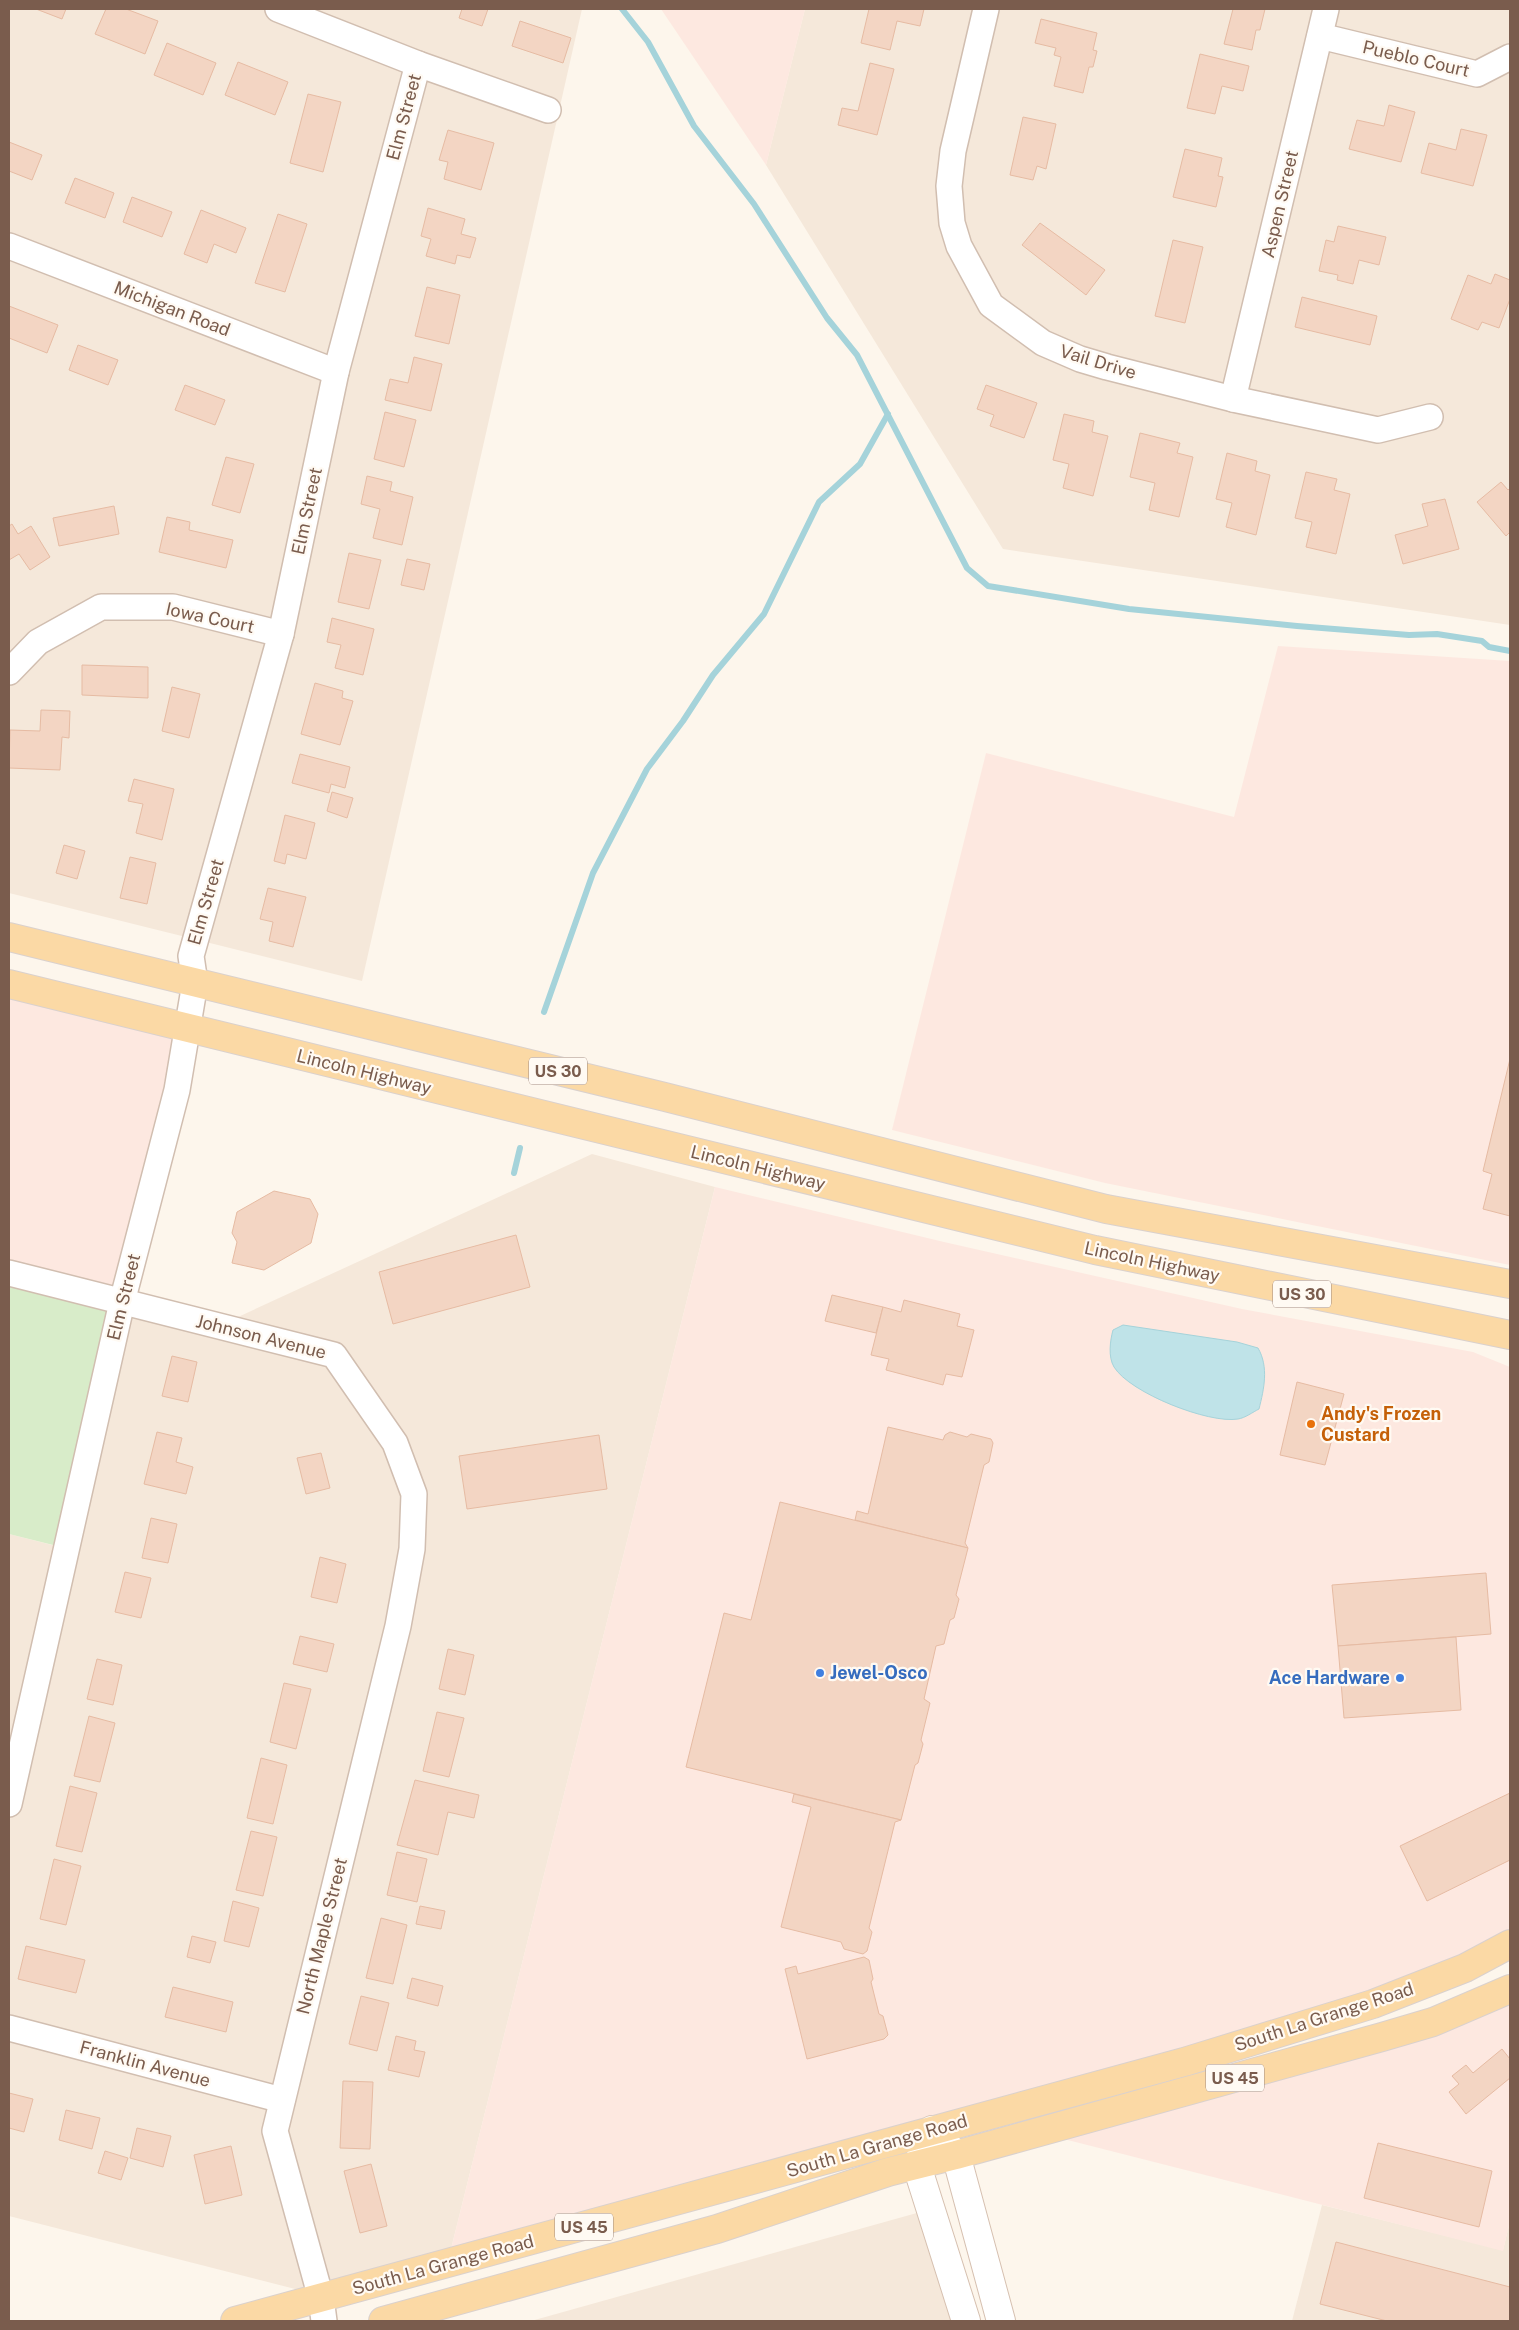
<svg xmlns="http://www.w3.org/2000/svg" width="1519" height="2330" font-family="'Public Sans',sans-serif">
	<rect width="100%" height="100%" fill="#fdf6ec"/>
	<g fill="#f5e8da">
		<polygon points="9,9 582,9 362,981 9,893"/>
		<polygon points="805,9 1510,9 1510,625 1003,549 766,165"/>
		<polygon points="592,1154 715,1187 450,2253 303,2291 9,2216 9,1534 56,1546 116,1307 201,1334"/>
		<polygon points="1322,2205 1503,2250 1510,2221 1510,2321 1292,2321"/>
		<polygon points="924,2211 967,2321 531,2321"/>
	</g>
	<g fill="#fde8e0">
		<polygon points="661,9 805,9 766,165"/>
		<polygon points="1278,646 1510,661 1510,1265 1105,1183 892,1130 986,753 1234,817"/>
		<polygon points="9,989 179,1032 118,1293 9,1266"/>
		<polygon points="715,1187 944,1242 1242,1309 1473,1352 1510,1367 1510,1930 1467,1958 1327,2009 450,2253"/>
		<polygon points="1510,1992 1510,2221 1503,2251 1048,2135"/>
	</g>
	<polygon fill="#d8ecc9" points="9,1280 116,1307 57,1546 9,1534"/>
	<path fill="#bfe3e8" stroke="#a5d3da" d="M1123,1325L1237,1342L1258,1348C1269,1367 1264,1389 1259,1409C1253,1412 1245,1418 1238,1419C1209,1424 1130,1393 1114,1367C1108,1357 1110,1341 1113,1330Z"/>
	<g fill="none" stroke-linecap="round" stroke-linejoin="round">
		<g stroke="#a5d3da" stroke-width="6">
			<polyline points="622,9 648,42 694,126 754,204 827,318 857,355 967,568 988,586 1129,609 1297,626 1409,635 1437,634 1482,641 1489,647 1510,651"/>
			<polyline points="544,1012 593,873 647,769 683,721 713,675 764,614 819,502 860,464 888,414"/>
			<polyline points="514,1173 520,1148"/>
		</g>
	</g>
	<g fill="#f3d5c3" stroke="#e6bba3">
		<polygon points="36,9 66,9 62,19"/>
		<polygon points="106,9 126,9 158,21 145,54 95,34"/>
		<polygon points="462,9 488,9 482,26 459,18"/>
		<polygon points="869,9 924,9 920,26 897,21 890,50 861,43"/>
		<polygon points="1233,9 1265,9 1260,30 1256,30 1252,50 1224,44"/>
		<polygon points="1041,19 1097,33 1093,50 1097,51 1093,67 1089,67 1083,93 1054,86 1061,57 1054,55 1056,48 1035,43"/>
		<polygon points="520,21 571,38 563,63 512,46"/>
		<polygon points="167,43 216,63 203,95 154,75"/>
		<polygon points="1200,54 1249,66 1243,91 1222,86 1215,114 1187,108"/>
		<polygon points="238,62 288,82 275,115 225,95"/>
		<polygon points="870,63 894,69 877,135 838,125 842,108 858,111"/>
		<polygon points="308,94 341,102 323,172 290,163"/>
		<polygon points="1389,105 1415,112 1401,162 1349,149 1357,120 1384,126"/>
		<polygon points="1023,117 1056,124 1046,169 1037,166 1033,180 1010,175"/>
		<polygon points="1461,129 1487,135 1473,186 1421,173 1429,143 1456,150"/>
		<polygon points="448,130 494,143 481,190 444,179 448,162 439,160"/>
		<polygon points="9,142 42,155 32,180 9,171"/>
		<polygon points="1185,149 1222,158 1218,176 1223,177 1216,207 1173,197"/>
		<polygon points="75,178 114,193 105,218 65,203"/>
		<polygon points="132,197 172,212 162,237 123,222"/>
		<polygon points="428,208 465,219 461,234 476,238 470,258 457,255 455,264 426,256 431,239 421,236"/>
		<polygon points="201,210 246,228 236,253 214,244 207,263 184,254"/>
		<polygon points="278,214 307,224 285,292 255,283"/>
		<polygon points="1040,223 1105,270 1086,295 1022,245"/>
		<polygon points="1338,226 1386,237 1379,265 1359,260 1353,284 1337,280 1338,275 1319,271 1326,240 1334,242"/>
		<polygon points="1173,240 1203,247 1185,323 1155,316"/>
		<polygon points="1495,274 1510,280 1510,299 1499,328 1482,322 1478,330 1451,319 1468,275 1491,284"/>
		<polygon points="427,287 460,295 449,344 415,336"/>
		<polygon points="1302,297 1377,316 1370,345 1295,327"/>
		<polygon points="9,306 58,325 47,353 9,338"/>
		<polygon points="78,345 118,360 108,385 69,370"/>
		<polygon points="414,357 442,364 431,411 385,400 390,379 408,383"/>
		<polygon points="185,385 225,400 215,425 175,410"/>
		<polygon points="986,385 1037,403 1024,438 990,426 994,415 977,409"/>
		<polygon points="385,412 416,420 404,467 374,459"/>
		<polygon points="1064,414 1094,421 1092,432 1108,436 1093,496 1063,488 1069,464 1053,460"/>
		<polygon points="1140,433 1180,443 1177,453 1193,457 1179,517 1149,510 1155,483 1130,477"/>
		<polygon points="1227,453 1257,461 1255,471 1270,475 1256,535 1226,527 1232,503 1216,499"/>
		<polygon points="226,457 254,464 240,513 212,505"/>
		<polygon points="1306,472 1337,479 1334,490 1350,494 1336,554 1306,547 1312,522 1295,518"/>
		<polygon points="367,476 392,482 390,491 413,497 402,545 373,538 380,509 361,504"/>
		<polygon points="1501,482 1508,490 1510,488 1510,532 1506,536 1477,502"/>
		<polygon points="1445,499 1459,549 1403,564 1395,535 1428,526 1422,504"/>
		<polygon points="114,506 119,534 59,546 53,518"/>
		<polygon points="167,517 190,522 189,530 233,540 226,568 159,552"/>
		<polygon points="12,524 18,534 31,526 50,557 30,570 19,554 9,560 9,526"/>
		<polygon points="349,553 381,560 369,609 338,602"/>
		<polygon points="407,559 430,564 424,590 401,585"/>
		<polygon points="332,618 374,629 363,675 335,668 341,645 327,642"/>
		<polygon points="82,665 148,667 148,698 82,695"/>
		<polygon points="315,683 343,691 342,698 353,701 340,745 301,734"/>
		<polygon points="172,687 200,694 189,738 162,731"/>
		<polygon points="41,710 70,711 69,738 62,737 60,770 9,768 10,730 40,731"/>
		<polygon points="300,754 350,767 345,788 331,784 329,793 292,783"/>
		<polygon points="134,779 174,789 162,840 136,833 143,804 128,801"/>
		<polygon points="332,792 353,798 347,818 327,811"/>
		<polygon points="285,815 315,823 306,859 287,854 285,864 274,861"/>
		<polygon points="64,845 85,851 77,879 56,873"/>
		<polygon points="130,857 156,863 147,904 120,898"/>
		<polygon points="268,888 306,897 293,947 269,941 273,922 260,919"/>
		<polygon points="1510,1059 1510,1216 1483,1209 1492,1174 1483,1171"/>
		<polygon points="274,1191 310,1199 318,1214 311,1243 264,1270 232,1263 237,1242 232,1233 237,1212"/>
		<polygon points="516,1235 530,1287 393,1324 379,1272"/>
		<polygon points="832,1295 883,1307 876,1333 825,1321"/>
		<polygon points="904,1300 960,1314 957,1326 974,1330 962,1377 946,1374 943,1385 886,1370 889,1359 871,1355 883,1307 901,1312"/>
		<polygon points="172,1356 197,1362 188,1402 162,1396"/>
		<polygon points="1297,1382 1344,1394 1325,1465 1280,1455"/>
		<polygon points="888,1427 943,1440 945,1435 950,1432 967,1437 971,1434 991,1439 993,1443 989,1462 984,1465 965,1543 968,1548 855,1520 857,1511 868,1514"/>
		<polygon points="157,1432 182,1438 176,1462 193,1467 186,1494 144,1484"/>
		<polygon points="599,1435 607,1489 467,1509 459,1456"/>
		<polygon points="321,1453 330,1488 306,1494 297,1458"/>
		<polygon points="780,1502 968,1548 956,1595 959,1599 954,1618 950,1620 944,1644 936,1646 924,1699 930,1703 921,1740 923,1744 918,1763 915,1765 901,1820 686,1767 724,1613 751,1620"/>
		<polygon points="151,1518 177,1524 168,1563 142,1558"/>
		<polygon points="320,1557 346,1564 337,1603 311,1597"/>
		<polygon points="125,1572 151,1578 141,1618 115,1612"/>
		<polygon points="1486,1573 1491,1634 1338,1646 1332,1585"/>
		<polygon points="300,1636 334,1644 327,1672 293,1664"/>
		<polygon points="1456,1637 1461,1710 1344,1718 1338,1646"/>
		<polygon points="448,1649 474,1655 465,1695 439,1689"/>
		<polygon points="97,1659 122,1665 113,1705 87,1699"/>
		<polygon points="284,1683 311,1689 296,1749 270,1742"/>
		<polygon points="437,1712 464,1718 449,1777 423,1771"/>
		<polygon points="89,1716 115,1723 100,1782 74,1776"/>
		<polygon points="261,1758 287,1765 273,1824 247,1818"/>
		<polygon points="415,1780 479,1795 474,1818 448,1812 438,1855 397,1845"/>
		<polygon points="70,1786 97,1793 82,1852 56,1846"/>
		<polygon points="1510,1793 1510,1860 1427,1901 1400,1846"/>
		<polygon points="794,1794 901,1820 895,1822 869,1928 872,1932 867,1951 863,1954 844,1949 841,1942 781,1927 811,1807 792,1802"/>
		<polygon points="251,1831 277,1837 263,1896 236,1890"/>
		<polygon points="397,1852 427,1859 417,1902 387,1895"/>
		<polygon points="54,1859 81,1866 66,1925 40,1919"/>
		<polygon points="233,1901 259,1908 249,1947 224,1941"/>
		<polygon points="420,1906 445,1911 441,1929 416,1924"/>
		<polygon points="381,1918 407,1925 393,1984 366,1978"/>
		<polygon points="192,1936 216,1942 210,1963 187,1957"/>
		<polygon points="26,1946 85,1960 76,1993 18,1979"/>
		<polygon points="864,1957 869,1960 873,1979 871,1982 879,2014 883,2016 888,2035 884,2039 807,2059 785,1969 796,1966 798,1974"/>
		<polygon points="412,1978 443,1986 438,2006 407,1998"/>
		<polygon points="173,1987 233,2002 226,2032 165,2017"/>
		<polygon points="361,1996 389,2003 377,2051 349,2044"/>
		<polygon points="396,2036 416,2041 414,2050 425,2052 419,2077 388,2070"/>
		<polygon points="1502,2049 1510,2059 1510,2078 1466,2114 1449,2092 1459,2084 1452,2076 1466,2065 1473,2073"/>
		<polygon points="343,2081 373,2082 370,2149 340,2148"/>
		<polygon points="9,2093 33,2099 24,2132 9,2128"/>
		<polygon points="66,2110 100,2118 92,2149 59,2140"/>
		<polygon points="137,2128 171,2136 163,2167 130,2158"/>
		<polygon points="1378,2143 1492,2171 1479,2227 1364,2198"/>
		<polygon points="231,2146 242,2195 205,2204 194,2155"/>
		<polygon points="105,2151 128,2158 121,2180 98,2173"/>
		<polygon points="371,2164 387,2226 360,2233 344,2171"/>
		<polygon points="1336,2242 1510,2287 1510,2321 1387,2321 1320,2304"/>
	</g>
	<g fill="none" stroke-linecap="round" stroke-linejoin="round">
		<g stroke="#d1beb0" stroke-width="28">
			<g id="street">
				<polyline points="278,9 418,64 548,110"/>
				<polyline points="986,9 953,151 949,186 952,223 959,246 991,305 1043,343 1080,359 1107,367 1233,399 1378,430 1430,417"/>
				<polyline points="1320,36 1477,74 1510,57"/>
				<polyline points="9,246 336,372"/>
				<polyline points="1233,399 1326,9"/>
				<polyline points="9,672 38,642 101,607 173,607 281,634"/>
				<polyline points="9,1273 334,1355 395,1443 414,1494 412,1549 398,1626 275,2131 321,2298 324,2321"/>
				<polyline points="9,1804 122,1302 177,1090 195,983 191,956 281,634 336,372 418,64"/>
				<polyline points="9,2028 282,2100"/>
			</g>
		</g>
		<g stroke="#d6c0b0" stroke-width="30">
			<polyline id="secondary" points="966,2321 917,2166 932,2130 956,2155 1001,2321"/>
		</g>
		<g stroke="#dad1cd" stroke-width="30">
			<g id="primary">
				<polyline points="9,937 665,1097 1106,1209 1510,1284"/>
				<polyline points="9,984 1095,1250 1510,1335"/>
				<polyline points="235,2321 1184,2062 1373,2004 1465,1968 1510,1944"/>
				<polyline points="383,2321 717,2229 888,2172 956,2155 1382,2037 1433,2022 1510,1989"/>
			</g>
		</g>
		<use href="#street" stroke="#fff" stroke-width="25"/>
		<use href="#secondary" stroke="#fff" stroke-width="28"/>
		<use href="#primary" stroke="#fbd9a5" stroke-width="28"/>
	</g>
	<circle fill="#e8710a" stroke="#fffaf3" stroke-width="2" cx="1311" cy="1424" r="5"/>
	<g fill="#3f7fe0" stroke="#fffaf3" stroke-width="2">
		<circle cx="820" cy="1673" r="5"/>
		<circle cx="1400" cy="1678" r="5"/>
	</g>
	<g text-anchor="middle" stroke-width="4.5" stroke-linejoin="round" paint-order="stroke">
		<g fill="#fffaf3" stroke="#a28b7f" stroke-width="1">
			<rect x="529" y="1057.5" width="58" height="27" rx="4"/>
			<rect x="1273" y="1280.5" width="58" height="27" rx="4"/>
			<rect x="1206" y="2064.5" width="58" height="27" rx="4"/>
			<rect x="555" y="2213.5" width="58" height="27" rx="4"/>
		</g>
		<g font-size="16" font-weight="bold" fill="#7a5c4d">
			<text x="558" y="1077">US 30</text>
			<text x="1302" y="1300">US 30</text>
			<text x="1235" y="2084">US 45</text>
			<text x="584" y="2233">US 45</text>
		</g>
		<g font-size="18" fill="#7a5c4d" stroke="#fffaf3">
			<text transform="translate(1416 59) rotate(13)" y="6">Pueblo Court</text>
			<text transform="translate(404 117) rotate(-75)" y="6">Elm Street</text>
			<text transform="translate(1280 204) rotate(-77)" y="6">Aspen Street</text>
			<text transform="translate(172 309) rotate(21)" y="6">Michigan Road</text>
			<text transform="translate(1098 362) rotate(17)" y="6">Vail Drive</text>
			<text transform="translate(307 511) rotate(-78)" y="6">Elm Street</text>
			<text transform="translate(210 618) rotate(12)" y="6">Iowa Court</text>
			<text transform="translate(206 902) rotate(-74)" y="6">Elm Street</text>
			<text transform="translate(364 1072) rotate(14)" y="6">Lincoln Highway</text>
			<text transform="translate(758 1168) rotate(14)" y="6">Lincoln Highway</text>
			<text transform="translate(1152 1262) rotate(12)" y="6">Lincoln Highway</text>
			<text transform="translate(124 1297) rotate(-76)" y="6">Elm Street</text>
			<text transform="translate(261 1337) rotate(14)" y="6">Johnson Avenue</text>
			<text transform="translate(322 1936) rotate(-76)" y="6">North Maple Street</text>
			<text transform="translate(1324 2017) rotate(-18)" y="6">South La Grange Road</text>
			<text transform="translate(145 2064) rotate(15)" y="6">Franklin Avenue</text>
			<text transform="translate(877 2146) rotate(-16)" y="6">South La Grange Road</text>
			<text transform="translate(443 2265) rotate(-15)" y="6">South La Grange Road</text>
		</g>
		<g font-size="18" font-weight="bold" fill="#c56008" stroke="#fffaf3" text-anchor="start">
			<text x="1321" y="1420">Andy's Frozen<tspan x="1321" dy="21">Custard</tspan></text>
		</g>
		<g font-size="18" font-weight="bold" fill="#366cbe" stroke="#fffaf3" text-anchor="start">
			<text x="830" y="1679">Jewel-Osco</text>
			<text x="1390" y="1684" text-anchor="end">Ace Hardware</text>
		</g>
	</g>
	<rect width="1519" height="2330" fill="none" stroke="#7a5c4d" stroke-width="20"/>
</svg>
